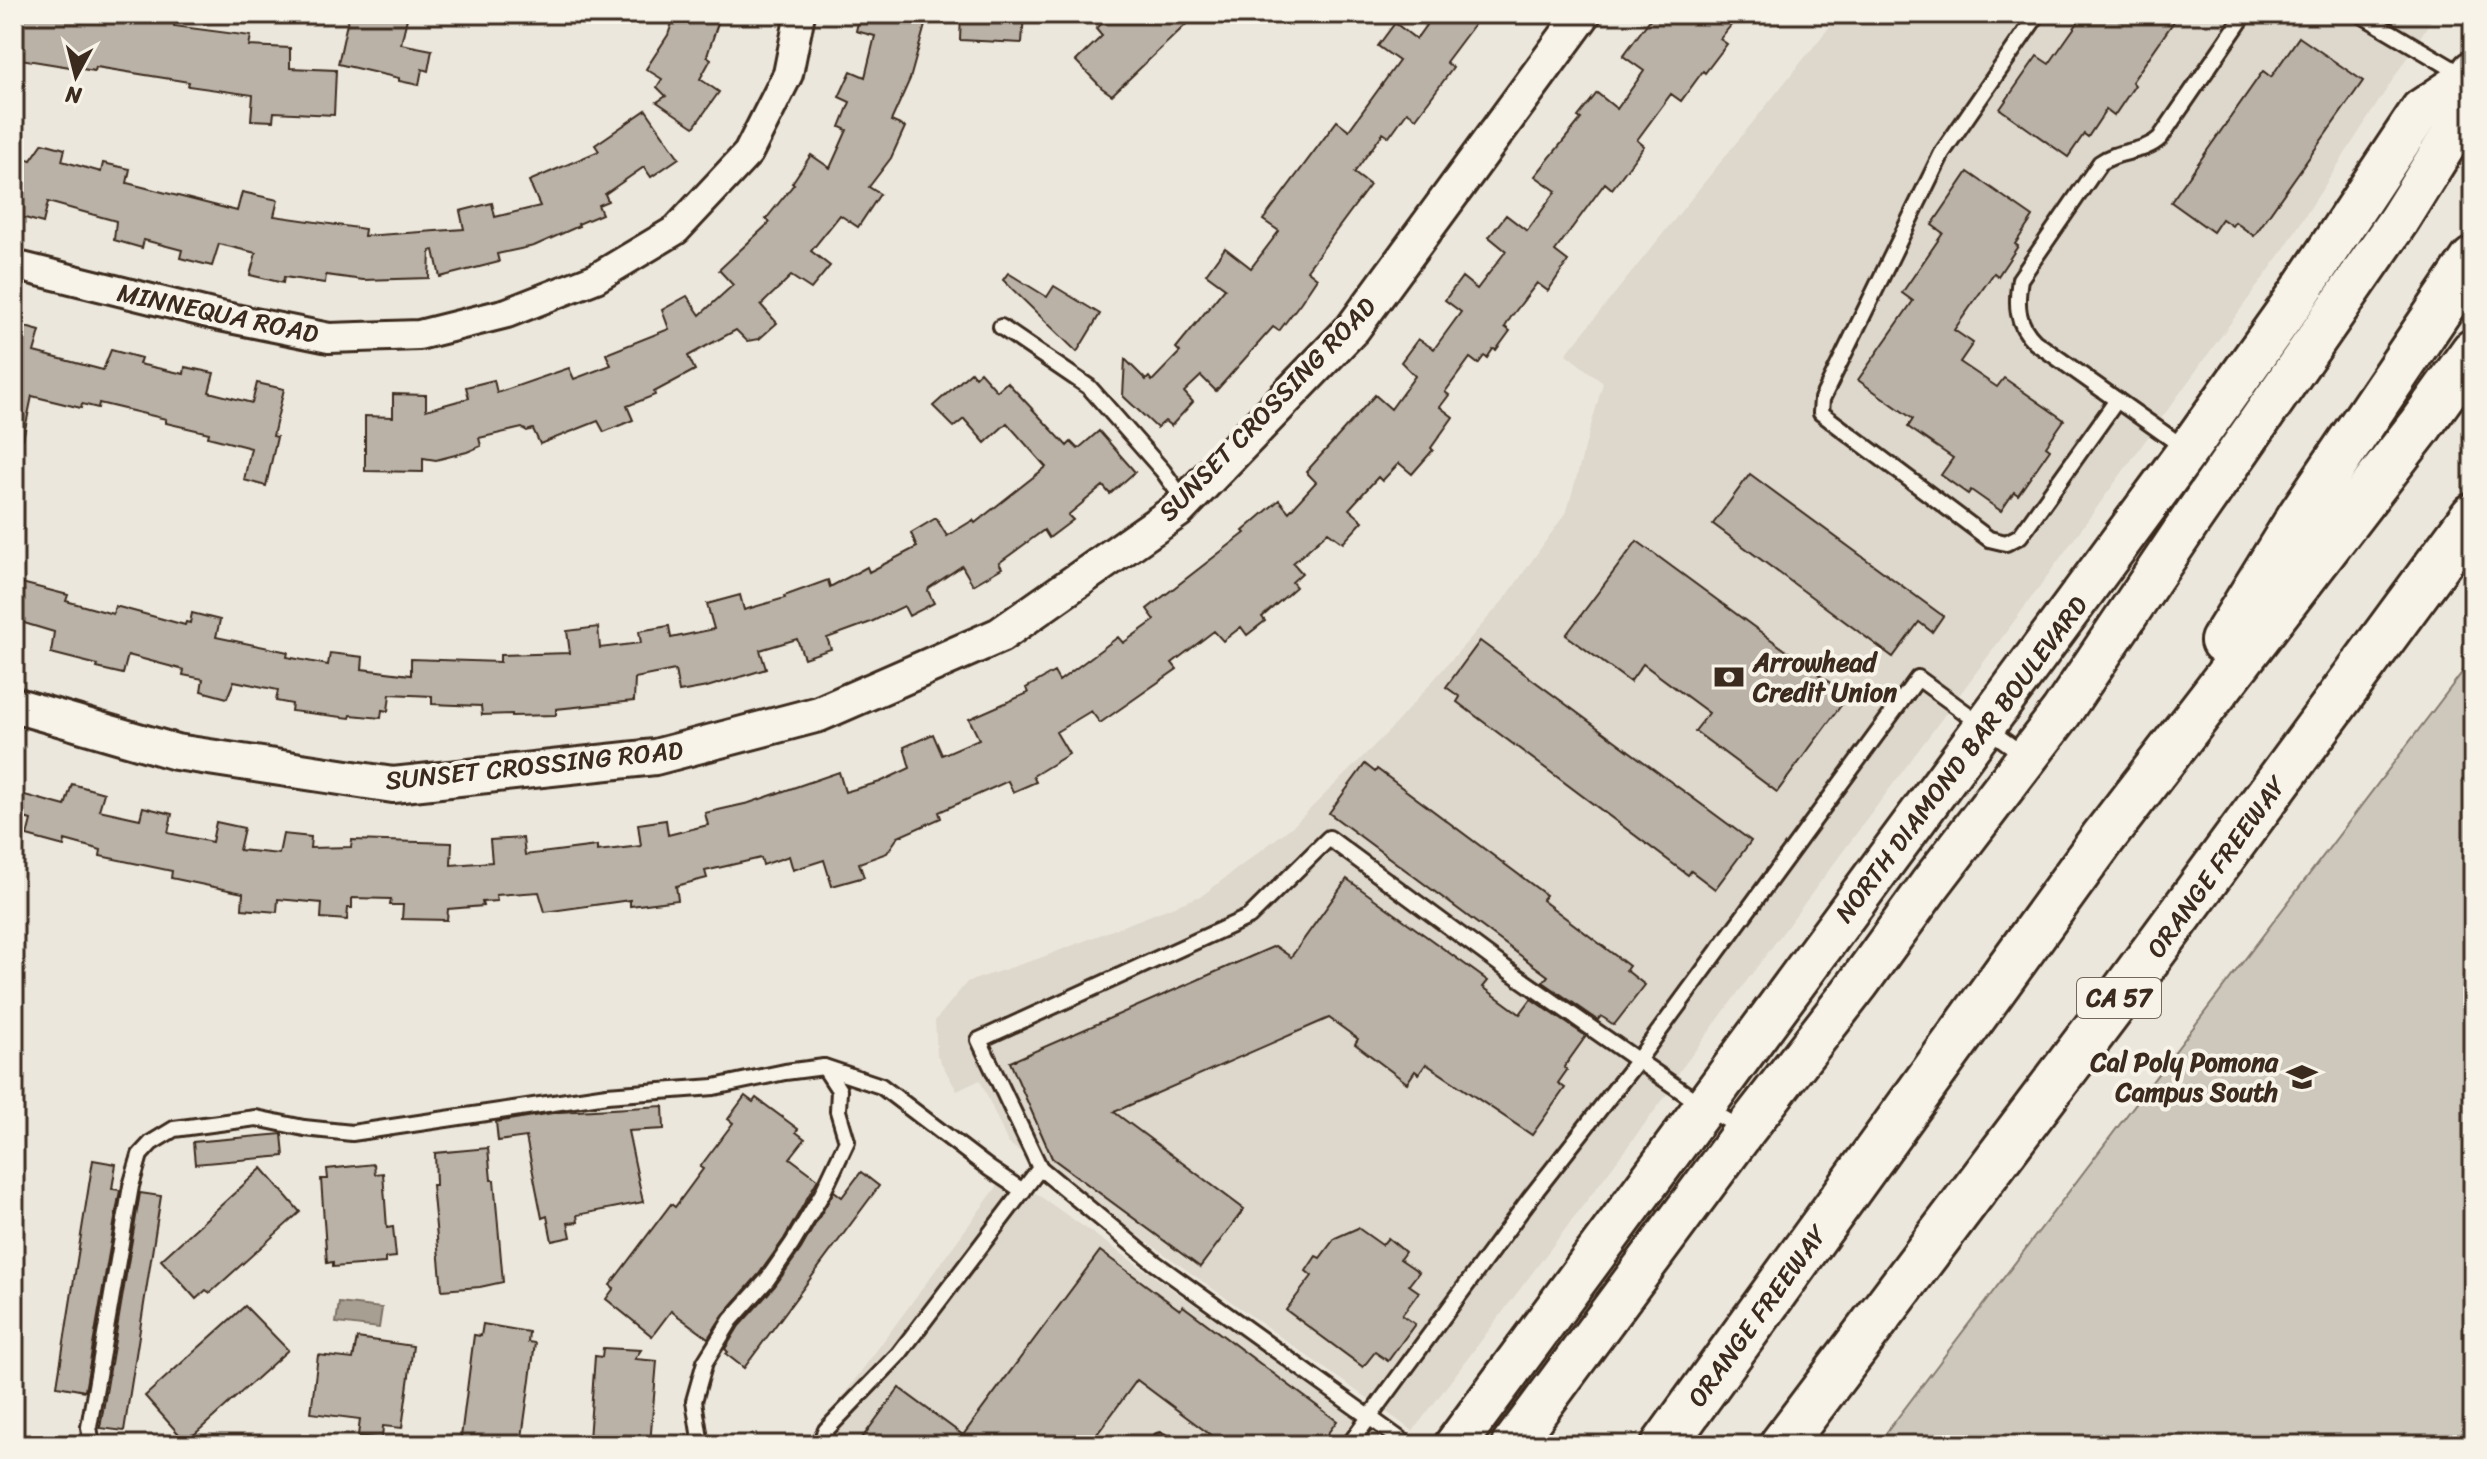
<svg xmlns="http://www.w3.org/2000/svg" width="2487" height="1459" font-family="Sriracha,sans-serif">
	<rect width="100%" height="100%" fill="#ece7dc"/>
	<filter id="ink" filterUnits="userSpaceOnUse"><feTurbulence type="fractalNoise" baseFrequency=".0125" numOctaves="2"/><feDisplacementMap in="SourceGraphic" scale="16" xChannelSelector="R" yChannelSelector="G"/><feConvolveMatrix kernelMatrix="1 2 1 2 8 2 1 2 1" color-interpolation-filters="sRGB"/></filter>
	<g filter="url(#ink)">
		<g fill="#ddd7cc">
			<polygon points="1840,14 2435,14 2280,255 2021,612 1679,1072 1674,1085 1413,1431 1008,1143 980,1080 957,1091 937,1055 935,1021 967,982 1040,958 1203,895 1294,825 1390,730 1507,596 1567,511 1603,383 1566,354"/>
			<polygon points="1007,1173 1394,1445 807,1445"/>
		</g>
		<polygon fill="#cec8bc" stroke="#84796d" stroke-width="2" points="2473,658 2473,1445 1877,1445"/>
		<polygon fill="#a89f93" stroke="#7c7064" stroke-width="2" points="339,1303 382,1308 379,1328 336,1323"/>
		<g fill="#bab2a7" stroke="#3b2a1e" stroke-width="2">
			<polygon points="14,14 175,14 174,26 251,36 249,46 290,48 290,68 336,70 334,115 274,112 273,121 251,120 253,95 188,86 189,82 96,67 95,71 14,58"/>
			<polygon points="349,14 408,14 401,44 432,50 428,71 422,69 419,85 399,81 399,78 338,64"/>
			<polygon points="675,14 721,14 707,56 711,59 700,79 719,92 694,127 657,102 666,96 657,87 662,79 646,69 668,35"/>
			<polygon points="860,14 909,14 927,18 910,79 891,121 905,127 891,158 869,187 880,194 858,227 840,215 811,251 830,266 811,289 791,276 761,305 777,323 759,339 747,341 736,330 688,356 695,370 654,392 655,395 627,406 633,420 604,432 598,421 540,444 533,429 527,431 522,428 479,438 481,446 467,452 436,460 423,458 423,472 365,471 365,416 393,417 393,394 426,395 426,410 469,398 466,387 494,380 497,393 569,368 574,379 611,365 606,354 669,329 662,310 687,296 700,315 733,285 719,270 770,222 766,219 794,184 792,183 811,155 830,168 847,130 840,127 850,102 839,97 851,71 865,77 875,36 856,31"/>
			<polygon points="961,14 1024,14 1022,43 960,40"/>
			<polygon points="1112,14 1197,14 1112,95 1102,88 1076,61 1102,36 1096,29"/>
			<polygon points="1434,14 1482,14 1446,62 1453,68 1416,118 1407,112 1389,137 1383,133 1354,173 1370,185 1307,270 1317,278 1301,302 1279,331 1273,327 1216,391 1201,376 1184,392 1193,402 1171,426 1165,421 1157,428 1123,396 1125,359 1146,380 1149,377 1152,381 1180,352 1176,348 1225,288 1206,274 1225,248 1251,268 1279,231 1263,220 1337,121 1349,130 1399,61 1378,46 1395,23 1416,39"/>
			<polygon points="1654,14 1740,14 1720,39 1727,44 1705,73 1703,71 1681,101 1671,94 1637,140 1644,146 1612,189 1605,183 1555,251 1568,261 1548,291 1537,283 1511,317 1505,327 1510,331 1496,350 1493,349 1487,358 1484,356 1478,364 1470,358 1445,392 1449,395 1440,407 1453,417 1431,448 1433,450 1412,474 1399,463 1382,481 1378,477 1349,509 1363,521 1343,543 1328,532 1293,563 1302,573 1292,582 1296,587 1262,617 1265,621 1247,635 1241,627 1223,641 1214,631 1172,663 1177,669 1100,723 1091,711 1056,732 1069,754 1033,776 1036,782 1013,792 1008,781 939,812 941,818 898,837 887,853 859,863 864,877 832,886 824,860 793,870 789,856 763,865 761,858 705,871 707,878 676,886 678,900 630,906 630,900 545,912 539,892 496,895 497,901 482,902 483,906 448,909 447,920 402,919 403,905 390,905 391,899 352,898 352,908 348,908 347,920 321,918 322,903 278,899 277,912 242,909 243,893 171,878 172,871 100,856 101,850 65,840 64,846 27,836 31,820 14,815 14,792 65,806 72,784 104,793 99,810 140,819 143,807 172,814 168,833 212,842 216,822 244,828 239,850 279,854 283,834 311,837 310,848 351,847 352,840 452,843 451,865 492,862 490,840 523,838 525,855 597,846 597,851 641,846 638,824 666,820 668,835 708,825 705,813 749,803 839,772 845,792 880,782 910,768 904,747 933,734 942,755 979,739 969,719 1028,693 1026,688 1054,672 1059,681 1118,637 1123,643 1155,620 1147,609 1245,533 1243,531 1279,500 1289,512 1316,482 1306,472 1375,395 1391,409 1415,376 1401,362 1418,339 1434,349 1461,312 1445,300 1462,277 1477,289 1506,251 1489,237 1506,215 1527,231 1556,191 1535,176 1581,119 1578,117 1597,93 1617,109 1644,71 1623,56"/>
			<polygon points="2084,14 2179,14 2132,82 2135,85 2114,116 2106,110 2088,137 2084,134 2068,157 2000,109 2037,56 2049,64"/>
			<polygon points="2299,37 2363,81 2254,236 2235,222 2232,226 2222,219 2213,232 2171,202 2263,71 2271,77"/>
			<polygon points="646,110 679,158 651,177 644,167 605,194 608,201 598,205 602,214 578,224 579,226 534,246 497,254 499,262 440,277 434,250 430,251 429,278 363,280 326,275 325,283 284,277 283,283 250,275 256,253 219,244 212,266 180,258 182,250 144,240 142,248 114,240 116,221 48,202 43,223 14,215 14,156 31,160 43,143 65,149 62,161 101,172 103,163 130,169 127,183 237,211 242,192 278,200 274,216 365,229 364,236 464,229 460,211 492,203 495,217 540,206 529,181 599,151 595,145"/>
			<polygon points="1968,172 2033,217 2015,244 2018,246 1998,276 1994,273 1954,330 1973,343 1960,362 1997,387 2004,378 2064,420 2046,446 2050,449 2018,495 2014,492 2001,511 1971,490 1968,494 1941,475 1953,458 1908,427 1913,419 1858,380 1913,301 1902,293 1943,233 1932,225"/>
			<polygon points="1008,273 1047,297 1054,286 1100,314 1077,352 1003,280"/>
			<polygon points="14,324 40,331 34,352 103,370 111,350 141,358 139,364 184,374 185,367 214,373 209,392 252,403 257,383 284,389 273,436 277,437 266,486 244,480 251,448 208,437 209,433 166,423 166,419 99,403 98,408 82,404 81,408 32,396 23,439 14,438"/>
			<polygon points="971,372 975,377 980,372 997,391 1007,382 1067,446 1071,442 1078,449 1099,431 1135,472 1110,494 1103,486 1068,515 1073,520 1049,538 1044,530 999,563 1002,568 973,585 962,566 929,588 928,591 934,603 909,616 904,606 871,622 827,638 831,649 804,658 797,639 760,650 766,669 707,687 679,692 675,670 635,678 634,701 556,709 556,715 512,716 512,714 482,715 481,706 432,704 432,696 390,694 388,711 382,710 381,718 351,715 350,718 291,711 292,704 276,701 278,690 234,681 227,698 201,691 203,679 183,675 184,670 128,655 123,674 97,668 98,665 51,653 54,632 14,620 14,581 68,595 66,601 113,614 115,606 185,625 186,622 190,623 192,613 220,620 216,637 288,652 287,657 328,665 330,653 363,657 362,669 411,675 411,659 500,662 500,655 570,653 567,631 598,627 600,648 641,643 639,631 669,626 671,638 714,629 707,604 740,595 744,610 785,598 784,596 828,580 830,587 867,567 869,572 917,547 911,533 936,518 947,536 973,520 975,523 1046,467 1007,423 985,443 964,419 954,427 933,406"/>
			<polygon points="1750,474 1943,616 1932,632 1919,622 1893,657 1713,524"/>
			<polygon points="1637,541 1848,696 1777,792 1695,731 1709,713 1643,664 1630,682 1566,635"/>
			<polygon points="1480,641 1751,841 1715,889 1691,871 1688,875 1457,702 1460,697 1446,687"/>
			<polygon points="1365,764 1375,772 1377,769 1546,895 1542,900 1629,966 1626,970 1645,985 1614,1025 1601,1016 1598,1020 1543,982 1548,976 1329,813"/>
			<polygon points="1347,879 1488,981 1483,987 1520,1014 1531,999 1586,1036 1564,1067 1567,1070 1558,1083 1565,1088 1532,1135 1426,1064 1419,1074 1415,1071 1407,1083 1355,1044 1358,1039 1329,1018 1114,1112 1244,1209 1200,1267 1052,1158 1010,1062 1275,946 1291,957"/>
			<polygon points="745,1096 753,1102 756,1098 798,1129 796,1132 805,1139 790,1158 818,1179 784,1239 759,1274 723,1315 708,1338 671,1311 652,1336 606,1299 614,1288 610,1285 671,1204 675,1207 703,1169 700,1167 733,1123 728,1119"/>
			<polygon points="663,1106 664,1129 628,1131 643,1202 577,1215 578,1222 568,1223 571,1237 552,1241 547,1216 542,1218 526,1137 498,1141 496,1122 559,1112"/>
			<polygon points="282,1134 284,1156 195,1164 193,1142"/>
			<polygon points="488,1148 491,1180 494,1180 503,1282 480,1287 442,1290 432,1185 436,1185 435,1153"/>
			<polygon points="93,1160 116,1164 112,1189 120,1190 85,1391 57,1386"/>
			<polygon points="374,1164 375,1174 383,1173 387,1228 393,1227 396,1257 385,1258 385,1263 333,1267 333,1262 327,1263 321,1179 328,1179 327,1169"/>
			<polygon points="262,1168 300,1212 210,1293 206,1290 196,1299 161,1260"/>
			<polygon points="861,1172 879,1186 744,1368 726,1354 728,1352 725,1349 739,1326 775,1286 801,1249 834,1191 842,1197"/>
			<polygon points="140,1193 161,1196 124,1431 100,1428"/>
			<polygon points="1358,1228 1382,1245 1388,1238 1405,1252 1400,1259 1419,1272 1409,1285 1419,1292 1402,1315 1415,1324 1388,1361 1375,1352 1363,1367 1286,1310 1312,1276 1306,1271 1316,1256 1320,1258 1335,1238"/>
			<polygon points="1100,1251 1180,1310 1183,1306 1337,1421 1319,1445 1224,1445 1137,1380 1089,1445 857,1445 899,1388 963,1435"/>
			<polygon points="245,1306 288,1350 186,1442 145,1396"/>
			<polygon points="483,1324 529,1332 528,1342 535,1343 521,1445 460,1445 474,1335 481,1336"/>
			<polygon points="357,1338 413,1346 402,1428 383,1426 382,1439 358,1436 360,1419 311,1413 318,1355 353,1359"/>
			<polygon points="603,1348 641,1350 635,1359 657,1361 650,1444 604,1445 604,1441 589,1440 595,1356 602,1357"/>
		</g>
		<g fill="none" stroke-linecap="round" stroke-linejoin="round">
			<g stroke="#3b2a1e" stroke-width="20">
				<g id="service">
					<polyline points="2038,14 1942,153 1822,399 1821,413 1989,539 2006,543 2020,536 2117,400"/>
					<polyline points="2360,14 2465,76"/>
					<polyline points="1001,327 1089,387 1163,471 1185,502"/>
					<path d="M2186,449L2035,342C2016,324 2016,304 2020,279L2100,163C2119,149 2143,154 2160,138L2245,14"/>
					<polyline points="1040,1168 979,1040 1249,917 1329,838 1505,968 1706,1108 1744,1130"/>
					<polyline points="92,1445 89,1427 131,1186 140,1155 151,1143 174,1129 256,1118 304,1128 352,1133 607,1095 714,1087 785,1072 824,1067 881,1086 990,1169 1023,1191"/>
					<polyline points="701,1445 694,1401 705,1362 731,1320 767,1280 792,1244 822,1194 847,1141 838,1111 839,1090 824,1067"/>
					<polyline points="819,1445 826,1430 898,1355 1040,1168 1155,1263 1408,1445"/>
					<polyline points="1157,1445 1160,1441 1166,1445"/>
					<polyline points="1349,1445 1531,1197 1638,1060 1918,678 2025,756"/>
				</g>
			</g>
			<g stroke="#3b2a1e" stroke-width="34">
				<polyline id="minor" points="14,265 220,316 329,338 419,335 507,313 596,278 676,230 748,153 788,74 800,14"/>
			</g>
			<g stroke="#3b2a1e" stroke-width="40">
				<polyline id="tertiary" points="14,705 176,752 393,785 655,757 819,714 1000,635 1178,510 1353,328 1583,14"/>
			</g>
			<g stroke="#3b2a1e" stroke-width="46">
				<g id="secondary">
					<polyline points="1455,1445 2188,450 2298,295 2421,110 2469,78"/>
					<polyline points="1512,1445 1745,1130 1858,984 1929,886 2061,713 2191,520 2398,221 2451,136 2473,71"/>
				</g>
			</g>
			<g stroke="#3b2a1e" stroke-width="50">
				<g id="motorway">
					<polyline points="2223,641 2300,516 2473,260"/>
					<polyline points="1664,1445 2103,838 2419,427 2473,352"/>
					<polyline points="1782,1445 2125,990 2473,516"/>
				</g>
			</g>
			<use href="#service" stroke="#f7f3e8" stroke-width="14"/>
			<use href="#minor" stroke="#f7f3e8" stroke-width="28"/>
			<use href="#tertiary" stroke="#f7f3e8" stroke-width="34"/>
			<use href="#secondary" stroke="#f7f3e8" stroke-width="40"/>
			<use href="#motorway" stroke="#f7f3e8" stroke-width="44"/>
		</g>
	</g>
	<defs>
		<g id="bank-bare" transform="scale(2.4)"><path d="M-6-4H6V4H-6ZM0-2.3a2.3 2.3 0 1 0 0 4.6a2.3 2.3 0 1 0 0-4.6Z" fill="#3b2a1e" stroke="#f7f3e8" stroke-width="2.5" paint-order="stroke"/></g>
		<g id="university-bare" transform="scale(2.4)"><path d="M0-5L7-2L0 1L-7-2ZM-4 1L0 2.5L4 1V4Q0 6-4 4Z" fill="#3b2a1e" stroke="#f7f3e8" stroke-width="2.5" paint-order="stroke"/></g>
	</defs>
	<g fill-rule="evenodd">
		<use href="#bank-bare" x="1729" y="677"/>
		<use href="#university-bare" x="2302" y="1077"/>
	</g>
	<g text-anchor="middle" stroke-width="8" stroke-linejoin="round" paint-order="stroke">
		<rect fill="#f7f3e8" stroke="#73665b" stroke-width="2" x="2077" y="978" width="84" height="40" rx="6"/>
		<g font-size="24" font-weight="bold" fill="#3b2a1e">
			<text x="2119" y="1006">CA 57</text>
		</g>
		<g font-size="26" fill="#3b2a1e" stroke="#f7f3e8">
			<text transform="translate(218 313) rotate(12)" y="9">MINNEQUA ROAD</text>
			<text transform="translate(1267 409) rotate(-46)" y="9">SUNSET CROSSING ROAD</text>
			<text transform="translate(1961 759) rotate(-53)" y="9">NORTH DIAMOND BAR BOULEVARD</text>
			<text transform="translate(534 765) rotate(-6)" y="9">SUNSET CROSSING ROAD</text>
			<text transform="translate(2216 867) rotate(-54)" y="9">ORANGE FREEWAY</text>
			<text transform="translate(1757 1316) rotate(-54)" y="9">ORANGE FREEWAY</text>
		</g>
		<g font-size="26" font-weight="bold" fill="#3b2a1e" stroke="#f7f3e8" text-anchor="start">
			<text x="1753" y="671">Arrowhead<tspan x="1753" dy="30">Credit Union</tspan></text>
			<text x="2278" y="1071" text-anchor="end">Cal Poly Pomona<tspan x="2278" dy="30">Campus South</tspan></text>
		</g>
	</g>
	<rect width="2487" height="1459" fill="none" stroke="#f7f3e8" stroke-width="48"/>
	<rect x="24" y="24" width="2439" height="1411" fill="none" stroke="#3b2a1e" stroke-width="3" filter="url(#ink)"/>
	<g transform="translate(76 76) rotate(187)" stroke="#f7f3e8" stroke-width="6" paint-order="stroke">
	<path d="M0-6L14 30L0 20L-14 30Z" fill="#3b2a1e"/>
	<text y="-12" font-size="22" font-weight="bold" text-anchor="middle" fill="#3b2a1e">N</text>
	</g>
</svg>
